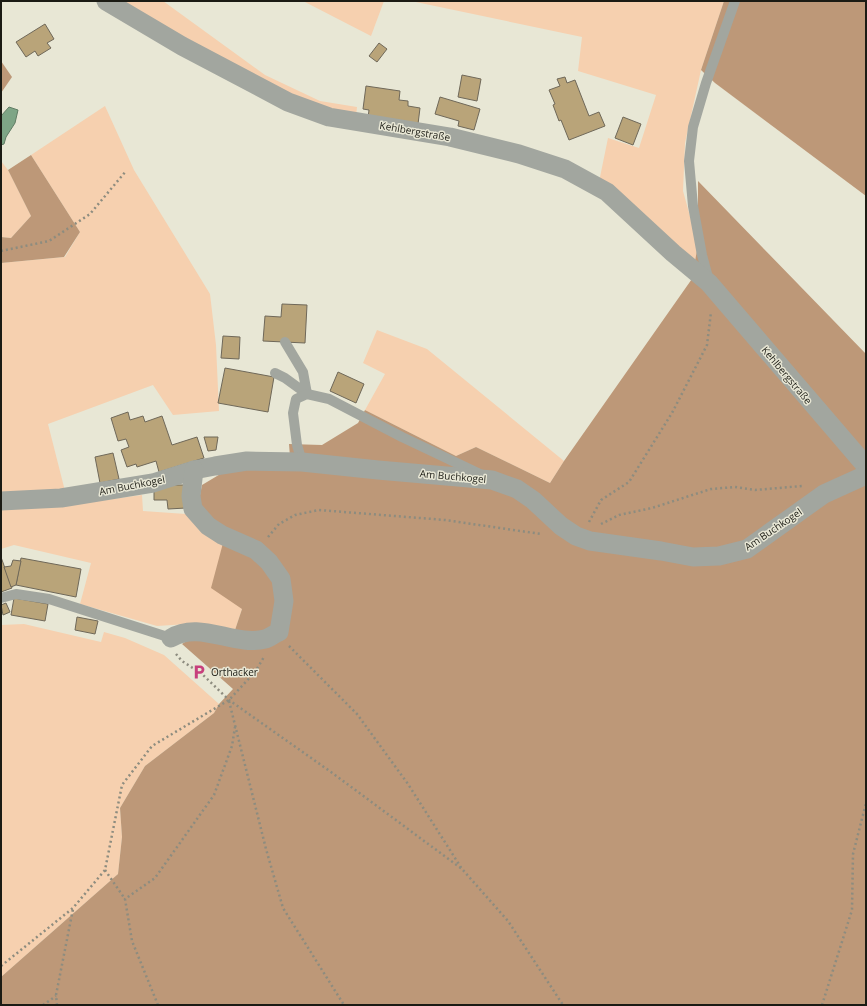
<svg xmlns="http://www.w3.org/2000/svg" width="867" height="1006" font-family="'Open Sans',sans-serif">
	<rect width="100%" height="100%" fill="#e8e7d5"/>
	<g fill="#f6d0af">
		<polygon points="119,1 163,1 265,75 320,101 357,107 356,117 316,109"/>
		<polygon points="303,1 384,1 371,36"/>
		<polygon points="411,1 724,1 701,70 685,143 683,191 698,245 695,261 599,182 608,138 639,148 656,95 578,71 582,37"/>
		<polygon points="105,106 134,170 210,294 216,345 219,411 173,415 153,385 48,424 65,491 1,496 1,263 65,257 80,232 31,155"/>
		<polygon points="1,161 8,170 31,216 11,238 1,237"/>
		<polygon points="377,330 427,349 564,461 550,483 476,447 456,456 365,410 385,374 363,363"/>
		<polygon points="142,495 143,511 186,514 223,543 242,609 234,633 188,624 157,626 80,604 91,563 14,545 1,549 1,509 68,505"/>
		<polygon points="24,624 101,642 104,632 125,638 164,655 219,704 214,713 145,766 120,808 122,837 118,874 1,977 1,625"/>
	</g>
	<g fill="#bd9878">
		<polygon points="724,1 866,1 866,196 715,83 701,70"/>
		<polygon points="1,61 12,77 1,93"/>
		<polygon points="31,155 80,232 64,257 1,263 1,237 11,238 31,216 8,170"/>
		<polygon points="698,181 866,354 866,1005 1,1005 1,977 118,874 122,837 120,808 145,766 214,713 219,704 233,689 182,644 192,637 234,633 242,609 211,588 223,543 198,505 202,485 222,473 290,457 289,444 322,445 358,423 365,410 456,456 476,447 550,483 564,461 694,276 695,261 698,245"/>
	</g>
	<polygon fill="#7ea586" stroke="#607c64" points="9,107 18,110 15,123 6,137 4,144 1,145 1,116"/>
	<g fill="#b9a479" stroke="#6f6859">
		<polygon points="45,24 54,39 47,43 51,48 38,56 35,51 26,57 16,42"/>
		<polygon points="379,43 387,49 377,62 369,56"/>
		<polygon points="462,75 481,79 477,101 458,97"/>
		<polygon points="565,77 567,83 575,80 589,116 599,112 605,126 569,140 561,120 559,121 553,105 555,104 549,90 560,86 557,79"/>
		<polygon points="366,86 400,91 399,100 408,101 408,106 420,108 418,124 368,118 369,110 363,109"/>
		<polygon points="440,97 480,109 474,130 458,126 459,121 435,114"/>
		<polygon points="623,117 641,124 633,145 615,138"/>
		<polygon points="282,304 307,305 305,343 263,341 265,316 281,317"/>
		<polygon points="223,336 240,337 239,359 221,358"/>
		<polygon points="225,368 274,377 268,412 218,403"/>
		<polygon points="338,372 364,384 356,403 330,391"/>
		<polygon points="128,412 130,420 143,416 145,422 162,416 172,445 197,437 204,458 159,472 156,461 137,467 136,464 127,467 121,450 129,447 126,439 118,441 111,418"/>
		<polygon points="204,437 218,437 216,450 208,451"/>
		<polygon points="113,453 119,479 100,483 95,457"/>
		<polygon points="154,485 186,485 186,508 168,509 167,500 154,500"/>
		<polygon points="1,557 12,588 1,592"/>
		<polygon points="21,558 81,569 76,597 16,585"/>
		<polygon points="13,560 21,561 16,585 11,587 4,567 11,566"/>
		<polygon points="14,598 48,604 45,621 11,615"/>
		<polygon points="6,603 10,612 3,615 1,605"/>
		<polygon points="77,617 98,621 95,634 75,630"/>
	</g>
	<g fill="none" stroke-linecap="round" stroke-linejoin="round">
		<g stroke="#8d8c7f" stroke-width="2.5" stroke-dasharray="2 3" stroke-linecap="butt">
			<polyline points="1,251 49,241 90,214 126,171"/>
			<polyline points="589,522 601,500 629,482 672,413 707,345 711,312"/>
			<polyline points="601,524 619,515 652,508 711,489 735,487 755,490 802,486"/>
			<polyline points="268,537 279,524 295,515 319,510 445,520 541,534"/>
			<polyline points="289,646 357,714 408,784 462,869"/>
			<polyline points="176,654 182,661 202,674 229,700 331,772 462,869 508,921 563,1005"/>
			<polyline points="229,701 266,849 283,908 344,1005"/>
			<polyline points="105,870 125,899"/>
			<polyline points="1,966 73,908 105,870 122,785 152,746 229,700 255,672 264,657"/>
			<polyline points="43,1005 56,996"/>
			<polyline points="57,1005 56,995 73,909"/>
			<polyline points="158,1005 132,941 125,899 155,878 214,795 232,746 235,727"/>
			<polyline points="822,1005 852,910 853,854 866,803"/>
		</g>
		<g stroke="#a2a69f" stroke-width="10">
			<polyline points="709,281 702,255 693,206 689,161 693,127 706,83 735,1"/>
			<polyline points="275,373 285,378 307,394 303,372 285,342"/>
			<polyline points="302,462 297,445 293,413 296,399 307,394 329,399 402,437 480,474"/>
			<polyline points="1,598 16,594 49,599 171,638"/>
		</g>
		<g stroke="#a2a69f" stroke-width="19">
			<polyline points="106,1 182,46 288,102 329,117 450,137 519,154 565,169 607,192 673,253 709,283 866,466"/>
			<polyline points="1,501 61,498 153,483 194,470 215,466 247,461 302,462 378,470 492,480 517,489 533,500 561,526 576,536 590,541 661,551 693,557 719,556 747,549 824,494 866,475"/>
			<path d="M171,638C200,620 234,647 265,639C269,638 274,634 279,632L284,601L281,579L269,562L256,550L222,535L208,526L193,509L191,496L194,470"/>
		</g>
	</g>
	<defs>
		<g id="parking-bare" transform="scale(1.2)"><path d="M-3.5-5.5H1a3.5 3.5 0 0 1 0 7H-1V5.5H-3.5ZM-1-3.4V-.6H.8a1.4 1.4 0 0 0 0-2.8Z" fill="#c73f7c" stroke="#e8e7d5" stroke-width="2.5" paint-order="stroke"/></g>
	</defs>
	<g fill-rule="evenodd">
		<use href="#parking-bare" x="199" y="672"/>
	</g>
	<g text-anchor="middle" stroke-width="3" stroke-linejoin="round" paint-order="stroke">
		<g font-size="10" fill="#1b1b14" stroke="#e8e7d5">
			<text transform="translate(415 131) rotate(10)" y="4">Kehlbergstraße</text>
			<text transform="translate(787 375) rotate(50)" y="4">Kehlbergstraße</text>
			<text transform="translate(453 476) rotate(5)" y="4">Am Buchkogel</text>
			<text transform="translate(132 485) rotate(-11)" y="4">Am Buchkogel</text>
			<text transform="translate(773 529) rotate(-34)" y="4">Am Buchkogel</text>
		</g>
		<g font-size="10" fill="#1b1b14" stroke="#e8e7d5" text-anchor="start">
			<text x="211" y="676">Orthacker</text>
		</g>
	</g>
	<rect width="867" height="1006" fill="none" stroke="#1b1b14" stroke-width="4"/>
</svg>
